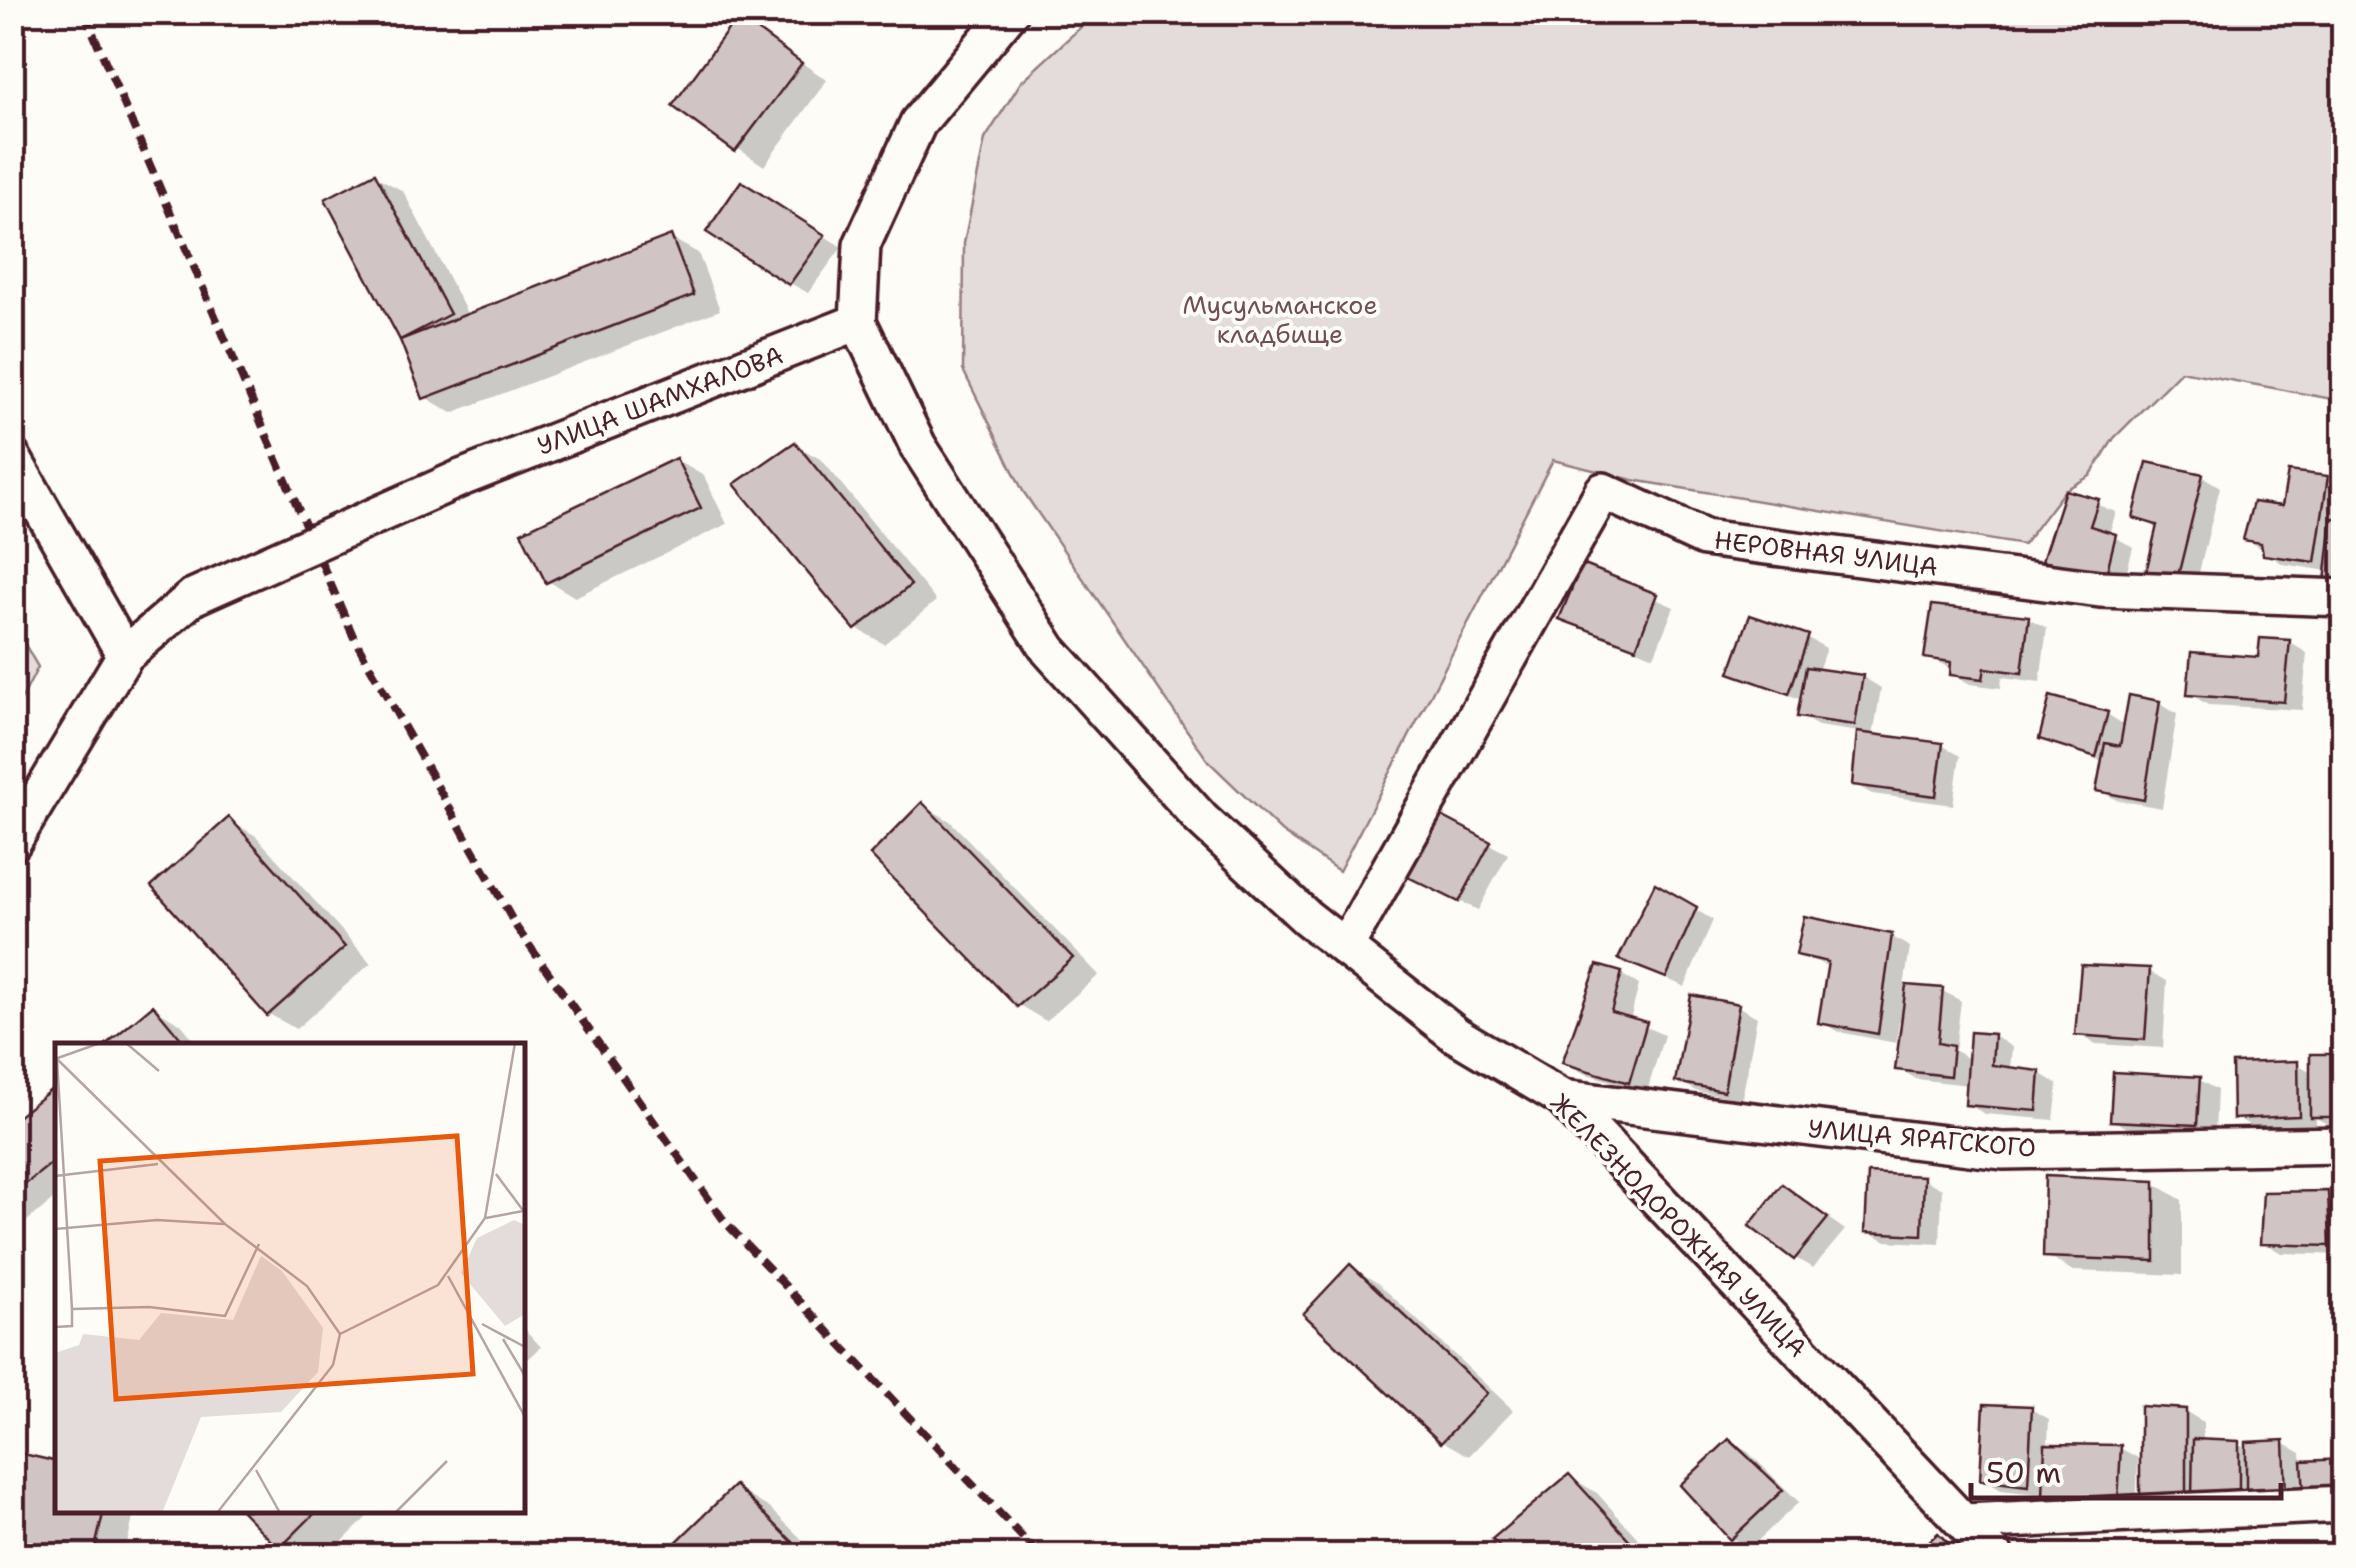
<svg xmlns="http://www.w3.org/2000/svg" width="2356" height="1568" font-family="'Shantell Sans',sans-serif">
	<rect width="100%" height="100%" fill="#fdfcf7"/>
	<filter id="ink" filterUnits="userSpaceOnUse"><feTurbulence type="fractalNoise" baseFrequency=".01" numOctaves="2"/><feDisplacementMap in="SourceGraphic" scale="20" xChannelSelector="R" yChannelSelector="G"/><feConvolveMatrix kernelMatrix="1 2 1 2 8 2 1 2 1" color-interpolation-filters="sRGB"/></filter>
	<g filter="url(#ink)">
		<g fill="#e3dcda" stroke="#967e82" stroke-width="2.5">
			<polygon points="1096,13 2343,13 2343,401 2181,371 2114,438 2090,476 2065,490 2023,545 1633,480 1553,460 1339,871 1282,832 1208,761 1023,491 963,370 964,243 985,139 1021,82"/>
			<polygon points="12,622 38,667 13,716 12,715"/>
		</g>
		<g fill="#0003">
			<polygon points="739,20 827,80 764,166 675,106"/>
			<polygon points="375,176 403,191 468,315 671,238 698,253 720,310 452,413 425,397 402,339"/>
			<polygon points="759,195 842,247 808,293 790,283"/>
			<polygon points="795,445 822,460 936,601 884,644 856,628"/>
			<polygon points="676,460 704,476 727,524 575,597 548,581"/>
			<polygon points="2202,476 2220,487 2195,589 2165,590 2159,529 2136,517"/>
			<polygon points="2328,478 2344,488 2328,571 2283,564 2246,539"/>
			<polygon points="2067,493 2116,512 2109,534 2133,547 2124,583 2063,570 2045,560"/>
			<polygon points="1583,567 1674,607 1654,656 1562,618"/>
			<polygon points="2028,618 2047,628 2040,682 2002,677 2001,688 1970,684 1952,674 1953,669 1927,657"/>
			<polygon points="1808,638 1826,648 1818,671 1863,677 1881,688 1873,736 1942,745 1960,756 1953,805 1872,794 1854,784 1859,732 1818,726 1800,716 1802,700 1732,672"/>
			<polygon points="2289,642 2307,653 2302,710 2208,705 2190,694"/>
			<polygon points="2159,703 2177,714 2162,808 2117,800 2099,790 2104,762 2042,738 2107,714 2126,726"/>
			<polygon points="923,805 950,821 1099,975 1046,1021 1019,1005 873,855"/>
			<polygon points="1439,818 1508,854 1478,910 1425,884"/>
			<polygon points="229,820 256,836 371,963 296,1029 269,1014"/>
			<polygon points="1656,886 1713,920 1685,987 1621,958"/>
			<polygon points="1892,937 1910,947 1904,987 1943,991 1961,1001 1955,1051 1970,1059 1994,1036 2012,1047 2010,1069 2040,1073 2058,1084 2054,1120 1985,1114 1967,1104 1968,1085 1916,1079 1898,1068 1904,1022 1899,1021 1896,1043 1839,1032 1821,1022 1829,967 1799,954"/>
			<polygon points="2149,971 2167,981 2163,1048 2096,1044 2078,1034"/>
			<polygon points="1621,974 1639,985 1630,1020 1664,1035 1647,1092 1583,1073 1565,1062"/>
			<polygon points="1693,998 1739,1007 1757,1017 1742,1099 1696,1091 1678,1080"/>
			<polygon points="154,1008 181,1024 199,1046 108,1046"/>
			<polygon points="2344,1056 2344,1126 2331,1126 2316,1118 2316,1126 2254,1128 2236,1117 2297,1064 2313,1073"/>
			<polygon points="2199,1080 2217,1090 2215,1134 2131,1130 2113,1120"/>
			<polygon points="58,1087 58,1196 12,1233 12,1124"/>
			<polygon points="1923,1179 1942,1189 1940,1244 1886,1241 1868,1231"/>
			<polygon points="2155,1184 2182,1200 2182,1275 2073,1271 2045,1255"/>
			<polygon points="2327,1194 2344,1203 2344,1255 2281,1253 2263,1242"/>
			<polygon points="1800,1198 1845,1230 1813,1268 1795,1258"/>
			<polygon points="1350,1267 1378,1283 1513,1410 1469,1456 1442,1441"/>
			<polygon points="522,1326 541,1347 522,1365"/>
			<polygon points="2031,1409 2049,1419 2048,1446 2120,1448 2138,1458 2136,1511 2063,1506 2044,1495 2001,1490 1983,1479"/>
			<polygon points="2185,1411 2203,1422 2203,1442 2238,1444 2248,1450 2283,1443 2301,1453 2302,1463 2344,1462 2315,1496 2161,1503 2143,1492"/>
			<polygon points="1730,1442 1748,1452 1799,1502 1750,1548 1732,1538"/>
			<polygon points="16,1455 58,1510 135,1510 124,1556 12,1556"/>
			<polygon points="1570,1477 1597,1493 1654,1556 1511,1556"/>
			<polygon points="736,1488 771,1509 819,1556 677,1556"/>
			<polygon points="245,1510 374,1510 328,1556 295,1556 280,1547"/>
			<polygon points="1939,1536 1957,1547 1965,1556 1917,1556"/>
		</g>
		<g fill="#d0c5c4" stroke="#4a1f2b" stroke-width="2.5">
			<polygon points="738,16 802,63 735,152 672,106"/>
			<polygon points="375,173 450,314 400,340 325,199"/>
			<polygon points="741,181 825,235 789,285 706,232"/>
			<polygon points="671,235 694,295 423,399 400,340"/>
			<polygon points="795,442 911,585 855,630 734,484"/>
			<polygon points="676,458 701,508 546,583 521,532"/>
			<polygon points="2147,462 2203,474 2177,580 2144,581 2157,525 2133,518"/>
			<polygon points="2288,471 2328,476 2315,562 2263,555 2261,543 2243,540 2253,502 2282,506"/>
			<polygon points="2065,490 2099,499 2090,526 2116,534 2106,575 2042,561"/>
			<polygon points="2332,518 2344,519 2344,583 2325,582"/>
			<polygon points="1582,564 1657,594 1636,648 1559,619"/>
			<polygon points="1932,605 2029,616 2022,673 1985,668 1983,679 1950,675 1951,662 1924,658"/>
			<polygon points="1750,615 1809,635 1789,694 1729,673"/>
			<polygon points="2260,638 2290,640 2284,702 2187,695 2191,652 2258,657"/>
			<polygon points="2338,657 2344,658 2344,750 2333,749"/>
			<polygon points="1806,667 1863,675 1855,725 1797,717"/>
			<polygon points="2129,695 2160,701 2144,800 2096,791 2105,743 2120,746"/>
			<polygon points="2050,696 2108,712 2096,757 2039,739"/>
			<polygon points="1857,732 1943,743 1936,796 1852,785"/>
			<polygon points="922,802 1073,958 1017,1007 870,855"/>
			<polygon points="1438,814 1491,842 1459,902 1404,875"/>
			<polygon points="229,817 345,947 267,1016 151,886"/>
			<polygon points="1655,883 1697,907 1666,978 1618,959"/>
			<polygon points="1804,916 1892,934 1878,1034 1818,1023 1828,962 1796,955"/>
			<polygon points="1597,965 1622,972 1611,1012 1647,1022 1629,1083 1562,1063"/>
			<polygon points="2081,965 2150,968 2145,1040 2075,1035"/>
			<polygon points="1906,985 1943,988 1938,1043 1953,1046 1950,1076 1895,1070"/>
			<polygon points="1691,995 1739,1004 1724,1091 1675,1082"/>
			<polygon points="153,1005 187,1046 104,1046"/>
			<polygon points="1970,1032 1994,1034 1992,1065 2040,1071 2037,1111 1965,1105"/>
			<rect x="2310" y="1054" width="34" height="63"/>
			<polygon points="2298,1061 2299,1116 2233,1119 2232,1063"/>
			<polygon points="2113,1072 2200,1077 2197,1125 2110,1121"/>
			<polygon points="58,1084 58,1158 12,1195 12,1121"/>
			<polygon points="1868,1173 1924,1176 1922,1235 1865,1232"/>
			<polygon points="2045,1176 2155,1181 2155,1261 2043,1257"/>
			<polygon points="1782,1184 1828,1218 1794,1260 1749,1226"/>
			<polygon points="2328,1191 2330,1246 2260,1244 2263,1192"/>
			<polygon points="1350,1264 1487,1393 1441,1443 1303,1314"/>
			<polygon points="1984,1404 2032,1406 2028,1486 1980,1480"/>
			<polygon points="2140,1406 2186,1409 2186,1495 2140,1494"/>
			<polygon points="1729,1439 1783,1490 1730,1540 1680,1485"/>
			<polygon points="2193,1439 2239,1441 2239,1498 2192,1498"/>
			<polygon points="2284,1440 2286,1496 2246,1498 2246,1442"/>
			<polygon points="2045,1444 2121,1445 2118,1502 2043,1497"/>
			<polygon points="15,1452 58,1462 58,1510 104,1510 93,1556 12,1556"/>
			<polygon points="2344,1459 2344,1493 2304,1493 2302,1461"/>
			<polygon points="1569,1474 1644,1556 1508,1556 1492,1539"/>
			<polygon points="735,1485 807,1556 673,1556 668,1550"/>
			<polygon points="241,1510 318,1510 279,1549"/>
			<polygon points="1938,1533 1961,1556 1913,1556"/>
		</g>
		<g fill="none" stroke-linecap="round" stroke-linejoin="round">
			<g stroke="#4a1f2b" stroke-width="42">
				<g id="street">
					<polyline points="1010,12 918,123 862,245 858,322 918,446 1049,650 1201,819 1306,917 1456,1035 1562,1098 1995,1556"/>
					<polyline points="12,457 125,655"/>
					<polyline points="461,478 858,322"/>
					<polyline points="12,843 125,655 193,597"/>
					<polyline points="1345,948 1603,491 1704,538 2100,589 2344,598"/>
					<polyline points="1562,1098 2003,1151 2344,1145"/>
					<polyline points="1965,1522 2344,1504"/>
				</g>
			</g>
			<use href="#street" stroke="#fdfcf7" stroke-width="35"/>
			<polyline stroke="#4a1f2b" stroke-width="8" stroke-dasharray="15 8" stroke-linecap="butt" points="84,12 354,638 517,928 725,1222 1040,1556"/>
			<g stroke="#4a1f2b" stroke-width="42" stroke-linecap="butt">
				<polyline id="street-bridge" points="193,597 461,478"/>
			</g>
			<use href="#street-bridge" stroke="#fdfcf7" stroke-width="35"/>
		</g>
	</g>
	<g text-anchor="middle" stroke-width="8" stroke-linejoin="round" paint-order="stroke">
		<g font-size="25" fill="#704e57" stroke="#fdfcf7">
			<text x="1280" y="314">Мусульманское<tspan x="1280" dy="29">кладбище</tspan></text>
		</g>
		<g font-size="25" fill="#4a1f2b" stroke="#fdfcf7">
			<text transform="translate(660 400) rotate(-21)" y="9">УЛИЦА ШАМХАЛОВА</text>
			<text transform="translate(1826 553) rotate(7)" y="9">НЕРОВНАЯ УЛИЦА</text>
			<text transform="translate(1922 1138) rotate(5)" y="9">УЛИЦА ЯРАГСКОГО</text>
			<text transform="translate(1679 1225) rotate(46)" y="9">ЖЕЛЕЗНОДОРОЖНАЯ УЛИЦА</text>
		</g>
	</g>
	<g transform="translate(55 1043)">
		<rect width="470" height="470" fill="#fdfcf7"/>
		<path d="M459,177L470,182V271L450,283L406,230L422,195ZM206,213L227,228L268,285L263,329L226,369L146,374L107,470H0V310L24,302L28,291L84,297L106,270L178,277Z" fill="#e3dcda"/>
		<path fill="none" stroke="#b5a4a5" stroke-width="2.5" d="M71,0L104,28M0,16L45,0M2,16L170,181L252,243L285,291M441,131L470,170M0,133L103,121M431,175L468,168M0,186L102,177L169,181M393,233L470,374M17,266L94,264L170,273L204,201M427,281L470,304M0,284L17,283V266L2,17M285,291L383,242L430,175L460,0M448,296L470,333M201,427L225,470M162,470L278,322L285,291M340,470L392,418"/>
		<path fill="#e8590c" fill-opacity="0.15" stroke="#e8590c" stroke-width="5" d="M402,93L418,331L61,356L45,118Z"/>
		<rect width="470" height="470" fill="none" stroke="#4a1f2b" stroke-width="5"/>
	</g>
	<rect width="2356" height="1568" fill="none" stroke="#fdfcf7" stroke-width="50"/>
	<rect x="25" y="25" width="2306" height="1518" fill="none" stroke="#4a1f2b" stroke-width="4" filter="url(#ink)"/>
	<path d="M1971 1483v15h310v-15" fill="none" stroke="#4a1f2b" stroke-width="5"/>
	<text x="1986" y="1483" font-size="30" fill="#4a1f2b" stroke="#fdfcf7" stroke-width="8" paint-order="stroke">50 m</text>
</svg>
